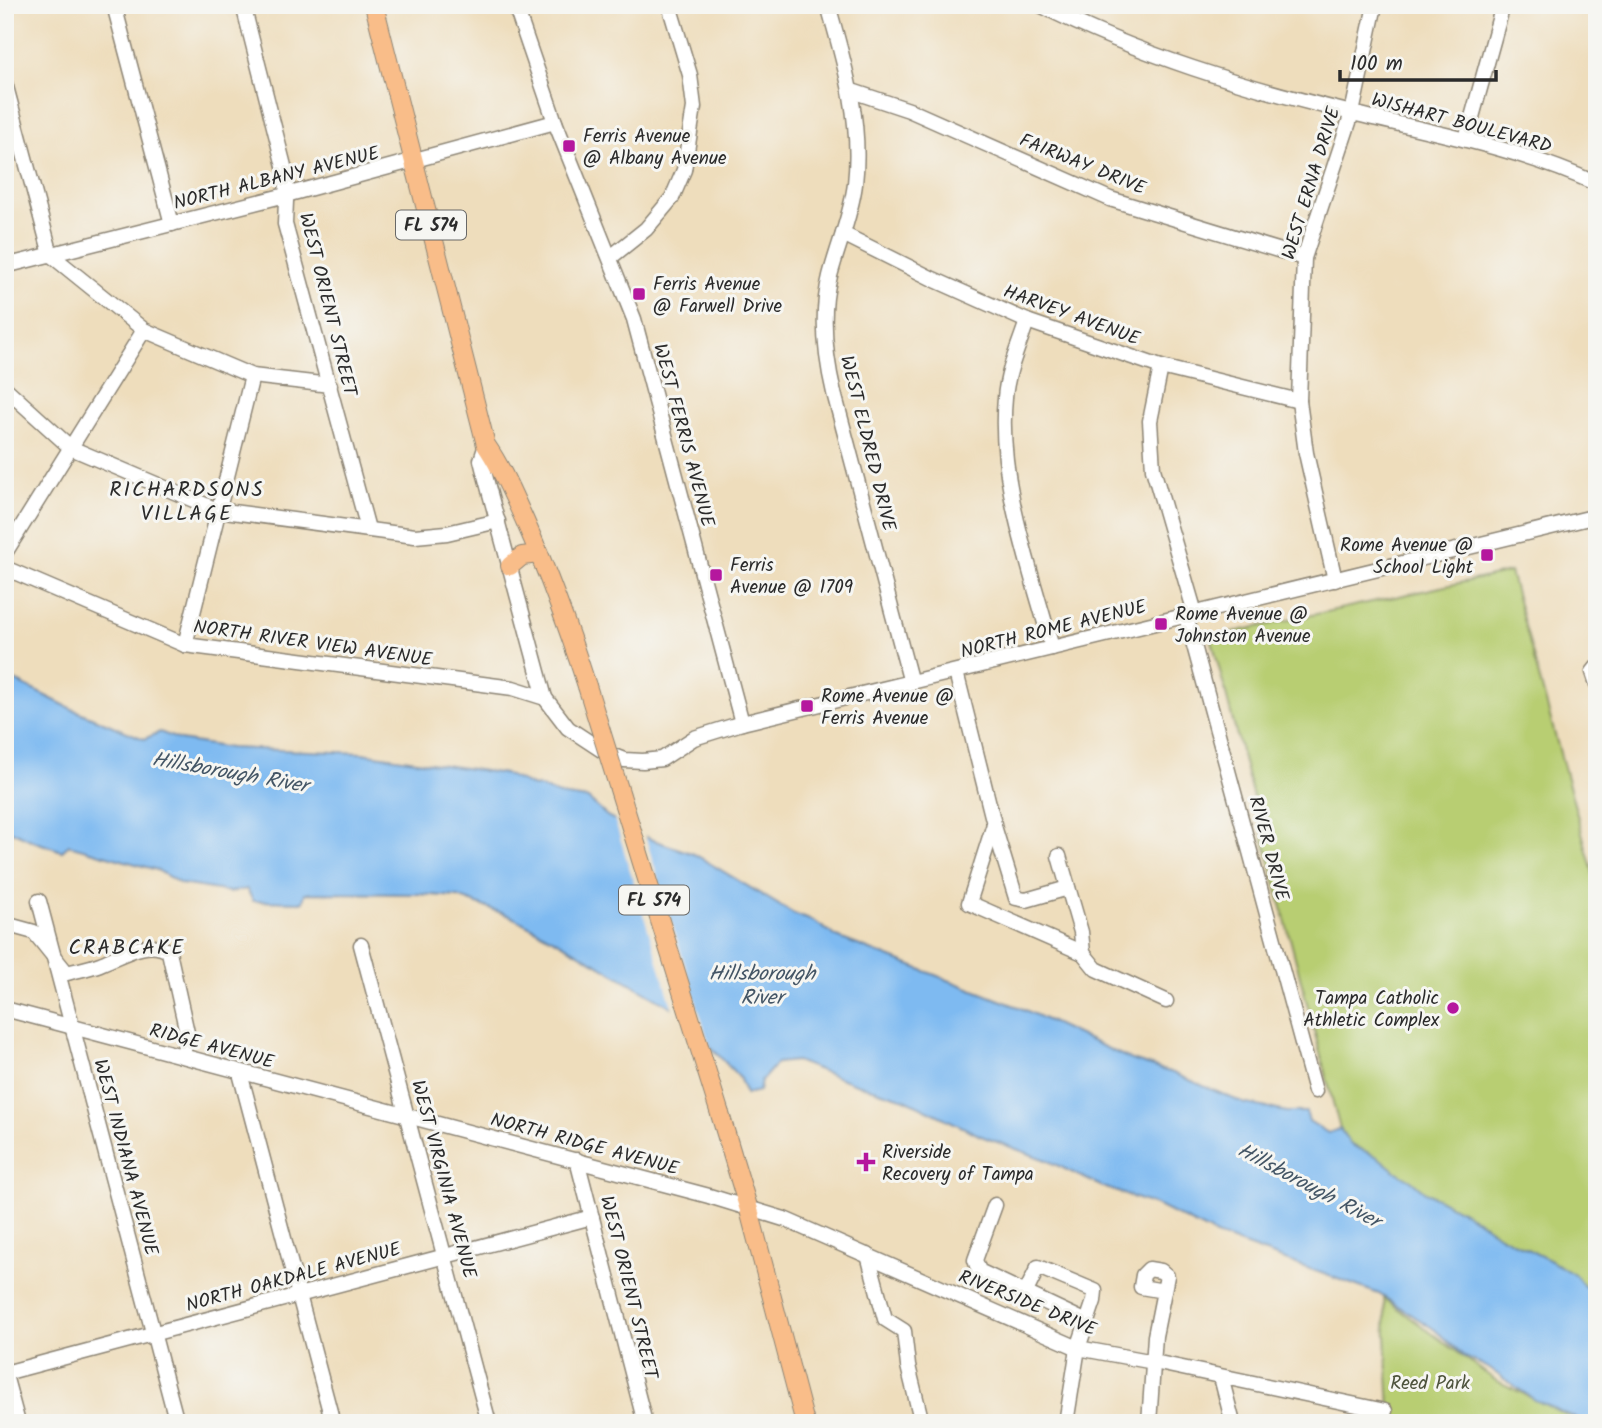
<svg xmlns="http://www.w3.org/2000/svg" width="1602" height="1428" font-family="Kalam,sans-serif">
	<rect width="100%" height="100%" fill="#f6f6f2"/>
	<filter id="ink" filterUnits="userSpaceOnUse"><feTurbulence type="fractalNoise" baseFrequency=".0143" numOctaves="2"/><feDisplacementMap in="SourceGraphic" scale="14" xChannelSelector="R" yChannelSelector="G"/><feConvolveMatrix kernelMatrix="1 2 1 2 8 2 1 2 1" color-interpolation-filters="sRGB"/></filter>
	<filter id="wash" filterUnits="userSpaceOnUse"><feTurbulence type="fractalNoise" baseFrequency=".00686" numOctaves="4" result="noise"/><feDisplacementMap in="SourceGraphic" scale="28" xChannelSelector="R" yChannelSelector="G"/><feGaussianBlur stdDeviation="1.57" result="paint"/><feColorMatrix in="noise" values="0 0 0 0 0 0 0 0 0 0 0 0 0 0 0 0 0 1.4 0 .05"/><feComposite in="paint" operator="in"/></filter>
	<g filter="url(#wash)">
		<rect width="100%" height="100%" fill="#eeddbc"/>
		<g fill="#b8ce72" stroke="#727c4e" stroke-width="2">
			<polygon points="1510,572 1597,887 1597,1293 1584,1286 1576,1276 1549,1260 1499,1235 1476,1219 1425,1192 1411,1180 1395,1171 1378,1157 1351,1145 1340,1129 1211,637"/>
			<polygon points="1384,1298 1495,1380 1583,1423 1394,1423 1390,1410"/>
		</g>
		<polygon fill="#7ebaf1" stroke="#54728e" stroke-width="2" points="5,676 72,709 144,739 160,732 180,740 230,748 362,753 505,774 534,787 537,786 559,795 588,799 607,816 650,839 694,854 794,914 815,922 837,937 1023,1009 1132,1060 1173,1073 1243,1103 1287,1112 1306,1112 1309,1121 1328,1133 1340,1129 1351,1145 1378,1157 1395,1171 1411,1180 1425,1192 1476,1219 1499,1235 1549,1260 1576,1276 1584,1286 1597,1293 1597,1423 1586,1423 1535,1400 1487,1367 1465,1357 1434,1329 1379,1294 1216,1235 1158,1206 1103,1187 1046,1160 981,1136 905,1099 853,1083 796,1061 777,1063 761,1081 759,1091 746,1094 739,1077 675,1009 554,939 510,916 458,897 418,894 305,893 303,902 253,901 247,889 230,892 181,884 157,870 69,845 62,851 33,841 5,828"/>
		<polygon fill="#eeddbc" points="613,815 644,832 712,1053 674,1013"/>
	</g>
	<g filter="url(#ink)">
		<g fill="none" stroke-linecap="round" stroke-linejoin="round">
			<g stroke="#8c8474" stroke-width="17">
				<g id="minor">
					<polyline points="114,5 172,224"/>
					<polyline points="243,5 287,178 285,224 368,529"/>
					<polyline points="515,5 555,122 634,319 742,723"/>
					<path d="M828,5C845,65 862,121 855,184C851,216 838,245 830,276C820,315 825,355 834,393L911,683"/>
					<path d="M1040,5C1139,55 1244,87 1352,113C1435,133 1519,148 1597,184"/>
					<polyline points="5,83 51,255 144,330 252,376 330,385"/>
					<polyline points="852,91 909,110 1110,199 1304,258"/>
					<polyline points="1466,139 1503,5"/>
					<polyline points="843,234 933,279 1027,321 1161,367 1299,401"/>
					<polyline points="611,257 646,229 672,198 684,170 694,107 690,75 669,5"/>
					<polyline points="5,266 286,195 555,122"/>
					<path d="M1027,321C1019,346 1007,371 1005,398C997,479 1031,570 1052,648"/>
					<polyline points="1161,367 1150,421 1153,469 1195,613"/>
					<polyline points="5,388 71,448 217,510 415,536 447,533 498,521"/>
					<polyline points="486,445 481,460 483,468 545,698"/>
					<polyline points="5,553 144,330"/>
					<polyline points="5,568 185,645 513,688 545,698 568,728 606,753 624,760 643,761 662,759 694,738 742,723 1597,516"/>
					<polyline points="1335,580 1306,453 1299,401 1304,258 1352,113 1375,5"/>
					<polyline points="1186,616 1315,1091"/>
					<polyline points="185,645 252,376"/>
					<polyline points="1597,667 1593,672 1597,684"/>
					<polyline points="956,672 994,824 969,903 1083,953 1096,969 1166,1001"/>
					<polyline points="994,826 1016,898 1026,900 1068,888"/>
					<polyline points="1059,856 1081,932 1083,953"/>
					<polyline points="39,901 177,1423"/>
					<path d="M5,924L34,932L67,973C78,970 90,968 100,964C119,957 149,937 169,952L188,1037L182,1056"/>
					<polyline points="361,945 489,1423"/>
					<polyline points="5,1009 709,1196 784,1219 1078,1348 1154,1362 1385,1411"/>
					<polyline points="240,1073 333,1423"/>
					<polyline points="577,1160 645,1423"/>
					<polyline points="995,1205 975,1260 979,1271 1087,1322"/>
					<polyline points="868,1255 885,1319 904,1331 908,1366 922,1423"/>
					<polyline points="1025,1294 1038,1267 1095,1291 1094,1301 1078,1348 1066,1423"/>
					<polyline points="5,1373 592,1217"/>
					<polyline points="5,1375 18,1423"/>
					<polyline points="1221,1377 1233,1423"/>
					<polyline points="1149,1423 1155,1336 1167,1276 1161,1271 1149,1269 1143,1275 1141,1287 1164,1291"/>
				</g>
			</g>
			<g stroke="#8c8474" stroke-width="20">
				<g id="major">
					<path d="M374,5L486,445C502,468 513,495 525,521C549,575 569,630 587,686"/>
					<polyline points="510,566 522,556 539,554"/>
					<polyline points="720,1114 749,1210 805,1423"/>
				</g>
			</g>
			<use href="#minor" stroke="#fff" stroke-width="14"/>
			<use href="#major" stroke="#f9bd89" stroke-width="18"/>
			<g stroke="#8c8474" stroke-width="20" stroke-linecap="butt">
				<polyline id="major-bridge" points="587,686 720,1114"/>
			</g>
			<use href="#major-bridge" stroke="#f9bd89" stroke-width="18"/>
		</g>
	</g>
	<g fill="#b5179e" stroke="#f6f6f2" stroke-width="2.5">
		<rect x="562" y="139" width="14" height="14" rx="3.5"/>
		<rect x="632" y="287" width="14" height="14" rx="3.5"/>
		<rect x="1480" y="548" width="14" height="14" rx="3.5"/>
		<rect x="709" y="568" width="14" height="14" rx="3.5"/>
		<rect x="1154" y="617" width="14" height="14" rx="3.5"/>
		<rect x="800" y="699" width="14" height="14" rx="3.5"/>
		<circle cx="1453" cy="1008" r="7"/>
		<path d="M862.5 1151.5h7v7h7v7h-7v7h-7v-7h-7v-7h7z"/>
	</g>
	<g text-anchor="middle" stroke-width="6" stroke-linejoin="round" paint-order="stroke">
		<g fill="#f6f6f2" stroke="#686867" stroke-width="2">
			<rect x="396" y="210.5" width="70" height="29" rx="5"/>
			<rect x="619" y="885.5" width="70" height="29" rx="5"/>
		</g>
		<g font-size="18" font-weight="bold" fill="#2b2b2b">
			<text x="431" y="231">FL 574</text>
			<text x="654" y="906">FL 574</text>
		</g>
		<g font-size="19" fill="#2b2b2b" stroke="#f6f6f2">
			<text transform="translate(1462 122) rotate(15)" y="7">WISHART BOULEVARD</text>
			<text transform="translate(1083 163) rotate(22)" y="7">FAIRWAY DRIVE</text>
			<text transform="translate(276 177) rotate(-14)" y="7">NORTH ALBANY AVENUE</text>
			<text transform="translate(1310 183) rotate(-73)" y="7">WEST ERNA DRIVE</text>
			<text transform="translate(329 304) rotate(76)" y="7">WEST ORIENT STREET</text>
			<text transform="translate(1072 314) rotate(20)" y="7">HARVEY AVENUE</text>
			<text transform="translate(685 435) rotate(75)" y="7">WEST FERRIS AVENUE</text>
			<text transform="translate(869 443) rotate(76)" y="7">WEST ELDRED DRIVE</text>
			<text transform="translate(1053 628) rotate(-14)" y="7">NORTH ROME AVENUE</text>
			<text transform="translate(313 642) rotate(8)" y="7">NORTH RIVER VIEW AVENUE</text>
			<text transform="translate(1270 848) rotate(75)" y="7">RIVER DRIVE</text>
			<text transform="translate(212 1045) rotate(15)" y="7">RIDGE AVENUE</text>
			<text transform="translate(585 1143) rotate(15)" y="7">NORTH RIDGE AVENUE</text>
			<text transform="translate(127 1157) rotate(75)" y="7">WEST INDIANA AVENUE</text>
			<text transform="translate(445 1179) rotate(75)" y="7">WEST VIRGINIA AVENUE</text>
			<text transform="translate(293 1276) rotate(-15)" y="7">NORTH OAKDALE AVENUE</text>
			<text transform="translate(630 1287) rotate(76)" y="7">WEST ORIENT STREET</text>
			<text transform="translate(1028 1302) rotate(22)" y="7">RIVERSIDE DRIVE</text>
		</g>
		<g font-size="19" fill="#2b2b2b" stroke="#f6f6f2" text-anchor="start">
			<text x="583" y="142">Ferris Avenue<tspan x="583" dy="22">@ Albany Avenue</tspan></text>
			<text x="653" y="290">Ferris Avenue<tspan x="653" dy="22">@ Farwell Drive</tspan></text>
			<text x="1473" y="551" text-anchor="end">Rome Avenue @<tspan x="1473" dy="22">School Light</tspan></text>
			<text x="730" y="571">Ferris<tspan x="730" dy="22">Avenue @ 1709</tspan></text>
			<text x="1175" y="620">Rome Avenue @<tspan x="1175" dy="22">Johnston Avenue</tspan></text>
			<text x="821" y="702">Rome Avenue @<tspan x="821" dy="22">Ferris Avenue</tspan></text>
			<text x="1439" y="1004" text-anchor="end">Tampa Catholic<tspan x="1439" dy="22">Athletic Complex</tspan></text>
			<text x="882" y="1158">Riverside<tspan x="882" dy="22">Recovery of Tampa</tspan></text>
		</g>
		<g font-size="19" fill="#4e543d" stroke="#f6f6f2">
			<text x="1430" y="1389">Reed Park</text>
		</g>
		<g font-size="21" letter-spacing="2" fill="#2b2b2b" stroke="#f6f6f2">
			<text x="187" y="496">RICHARDSONS<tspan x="187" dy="24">VILLAGE</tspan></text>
			<text x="127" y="954">CRABCAKE</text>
		</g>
		<g font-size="21" font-style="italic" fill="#445666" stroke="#f6f6f2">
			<text transform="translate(230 772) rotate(10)" y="7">Hillsborough River</text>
			<text x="762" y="980">Hillsborough<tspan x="762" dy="24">River</tspan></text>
			<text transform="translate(1309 1185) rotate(28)" y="7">Hillsborough River</text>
		</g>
	</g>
	<rect width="1602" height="1428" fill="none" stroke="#f6f6f2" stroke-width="28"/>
	<path d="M1340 70v10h156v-10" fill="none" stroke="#2b2b2b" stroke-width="3.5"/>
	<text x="1350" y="70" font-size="21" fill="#2b2b2b" stroke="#f6f6f2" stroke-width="5" paint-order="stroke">100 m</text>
</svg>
